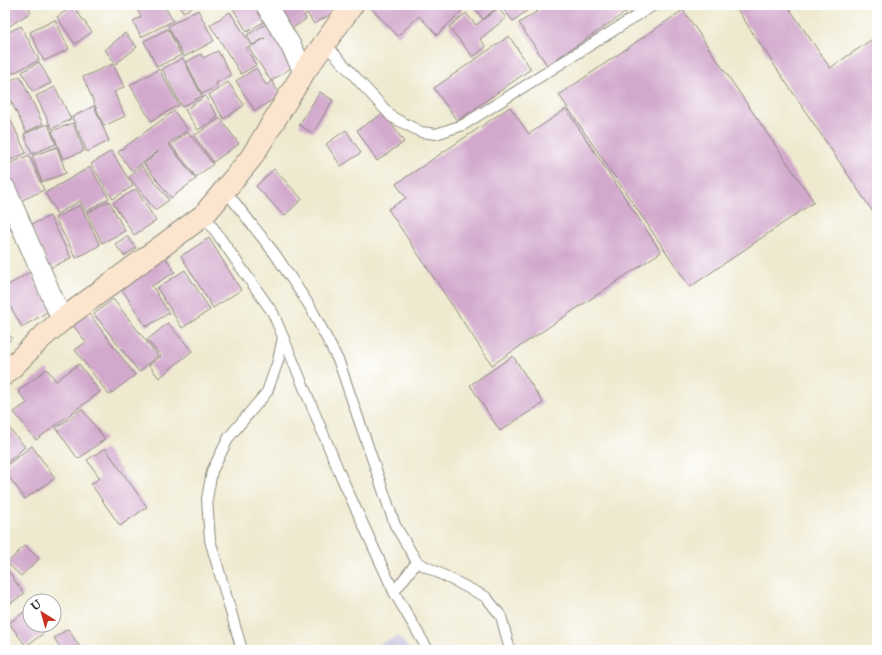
<svg xmlns="http://www.w3.org/2000/svg" width="882" height="655" font-family="'IM FELL Double Pica',serif">
	<rect width="100%" height="100%" fill="#fff"/>
	<filter id="ink" filterUnits="userSpaceOnUse"><feTurbulence type="fractalNoise" baseFrequency=".025" numOctaves="2"/><feDisplacementMap in="SourceGraphic" scale="8" xChannelSelector="R" yChannelSelector="G"/><feConvolveMatrix kernelMatrix="1 2 1 2 8 2 1 2 1" color-interpolation-filters="sRGB"/></filter>
	<filter id="wash" filterUnits="userSpaceOnUse"><feTurbulence type="fractalNoise" baseFrequency=".012" numOctaves="4" result="noise"/><feDisplacementMap in="SourceGraphic" scale="16" xChannelSelector="R" yChannelSelector="G"/><feGaussianBlur stdDeviation="0.9" result="paint"/><feColorMatrix in="noise" values="0 0 0 0 0 0 0 0 0 0 0 0 0 0 0 0 0 1.4 0 .05"/><feComposite in="paint" operator="in"/></filter>
	<g filter="url(#wash)">
		<rect width="100%" height="100%" fill="#eee9cf"/>
		<polygon fill="#c6c0da" points="399,636 410,650 365,650"/>
		<g id="blocks">
			<g fill="#d2a9cc">
				<polygon points="5,5 27,5 31,12 5,29"/>
				<polygon points="135,5 157,5 158,8 164,5 173,21 141,37 133,21 141,17"/>
				<polygon points="179,5 197,5 183,12"/>
				<polygon points="231,5 262,5 270,18 247,32"/>
				<polygon points="272,5 332,5 336,11 314,24 307,13 304,15 306,19 288,31"/>
				<polygon points="368,5 456,5 462,11 437,35 419,16 398,36"/>
				<polygon points="472,5 497,5 498,7 483,19"/>
				<polygon points="500,5 532,5 533,6 513,21"/>
				<polygon points="547,5 637,5 547,65 519,23"/>
				<polygon points="734,5 787,5 830,68 877,36 877,218"/>
				<polygon points="73,6 92,32 75,44 57,17"/>
				<polygon points="498,8 506,18 480,39 486,47 473,57 449,27 466,13 476,25"/>
				<polygon points="198,10 214,41 184,57 168,26"/>
				<polygon points="683,10 814,202 690,287 559,95"/>
				<polygon points="230,12 251,45 246,48 256,65 241,74 210,25"/>
				<polygon points="55,20 69,49 44,61 30,32"/>
				<polygon points="273,20 294,66 271,81 249,48 265,38 252,45 247,35"/>
				<polygon points="21,26 39,60 5,77 5,34"/>
				<polygon points="168,29 181,55 157,67 144,41"/>
				<polygon points="125,33 137,47 116,64 105,50"/>
				<polygon points="509,36 531,69 457,121 434,88"/>
				<polygon points="218,51 231,75 216,83 217,86 202,94 186,62 201,54 203,58"/>
				<polygon points="183,58 202,96 182,107 162,69"/>
				<polygon points="39,62 51,83 33,92 22,72"/>
				<polygon points="113,64 124,87 114,92 125,116 104,126 83,77"/>
				<polygon points="256,68 266,85 272,81 280,95 255,111 236,81"/>
				<polygon points="159,69 179,105 151,121 130,85"/>
				<polygon points="20,76 43,124 26,132 5,89 5,83"/>
				<polygon points="228,82 244,105 224,119 209,95"/>
				<polygon points="55,87 71,119 52,129 36,96"/>
				<polygon points="320,92 333,100 313,133 299,125"/>
				<polygon points="5,95 10,105 5,107"/>
				<polygon points="205,96 218,117 198,130 185,110"/>
				<polygon points="94,106 109,141 87,152 72,117"/>
				<polygon points="510,107 529,134 566,109 661,252 492,365 388,209 406,198 396,184"/>
				<polygon points="174,111 188,130 168,144 196,179 171,198 144,164 159,151 132,171 118,152"/>
				<polygon points="384,113 404,142 377,161 357,130"/>
				<polygon points="8,114 26,153 5,163 5,115"/>
				<polygon points="220,118 239,144 213,162 194,136"/>
				<polygon points="73,123 84,151 63,159 52,131"/>
				<polygon points="48,124 56,144 32,154 24,134"/>
				<polygon points="346,130 361,153 341,166 326,144"/>
				<polygon points="188,132 213,164 196,177 171,145"/>
				<polygon points="57,147 66,173 42,182 32,156"/>
				<polygon points="111,151 133,186 113,199 91,164"/>
				<polygon points="29,155 44,190 16,203 5,178 5,166"/>
				<polygon points="142,166 169,200 155,210 129,177"/>
				<polygon points="90,167 109,198 86,212 80,201 57,214 45,193"/>
				<polygon points="274,169 302,199 284,216 256,186"/>
				<polygon points="136,189 156,221 134,235 113,203"/>
				<polygon points="109,201 125,231 102,243 87,213"/>
				<polygon points="80,205 100,245 76,258 55,218"/>
				<polygon points="5,208 15,227 5,233"/>
				<polygon points="50,216 71,258 50,268 30,225"/>
				<polygon points="127,236 136,248 124,256 115,244"/>
				<polygon points="209,238 241,290 213,308 181,256"/>
				<polygon points="164,255 175,272 152,286 169,313 146,327 118,283"/>
				<polygon points="185,270 210,310 182,328 157,288"/>
				<polygon points="30,272 51,310 22,327 5,297 5,287"/>
				<polygon points="113,299 158,356 139,372 94,314"/>
				<polygon points="88,312 135,375 109,395 75,350 86,342 72,324"/>
				<polygon points="168,323 192,351 159,378 149,365 161,356 147,340"/>
				<polygon points="5,331 12,338 5,345"/>
				<polygon points="513,356 543,403 500,431 470,385"/>
				<polygon points="79,364 100,392 36,440 14,412 27,403 18,391 47,369 56,381"/>
				<polygon points="82,409 105,439 78,459 56,428"/>
				<polygon points="5,423 25,447 5,464"/>
				<polygon points="32,446 55,478 25,499 5,471 5,466"/>
				<polygon points="105,448 147,507 120,526 91,484 100,478 87,460"/>
				<polygon points="25,545 39,559 21,576 7,563"/>
				<polygon points="5,566 24,594 5,607"/>
				<polygon points="27,610 30,614 30,625 38,625 44,633 26,646 9,623"/>
				<polygon points="68,629 82,650 62,650 54,638"/>
			</g>
		</g>
	</g>
	<g filter="url(#ink)">
		<use href="#blocks" fill-opacity="0" stroke="#8c8a7d" stroke-width="1"/>
		<g fill="none" stroke-linecap="round" stroke-linejoin="round">
			<g stroke="#8c8a7d" stroke-width="12">
				<g id="lane">
					<polyline points="324,43 392,117 421,132 436,134 463,125 654,5"/>
					<polyline points="225,190 275,254 311,308 339,362 395,525 417,562 486,597 501,616 510,650"/>
					<polyline points="204,215 273,313 283,337 278,361 267,392 229,437 212,471 207,499 210,540 242,650"/>
					<polyline points="283,337 340,474 394,592 428,650"/>
					<polyline points="394,592 417,562"/>
				</g>
			</g>
			<g stroke="#8c8a7d" stroke-width="22">
				<g id="street">
					<polyline points="266,5 291,46 304,72"/>
					<polyline points="5,188 62,320"/>
				</g>
			</g>
			<g stroke="#8c8a7d" stroke-width="24">
				<polyline id="secondary" points="5,374 40,339 62,320 204,215 251,158 304,72 352,5"/>
			</g>
			<use href="#lane" stroke="#fff" stroke-width="10"/>
			<use href="#street" stroke="#fff" stroke-width="20"/>
			<use href="#secondary" stroke="#fbe5cf" stroke-width="22"/>
		</g>
	</g>
	<rect width="882" height="655" fill="none" stroke="#fff" stroke-width="20"/>
	<g transform="translate(42 613) rotate(323)"><circle r="19" fill="#ffffff" stroke="#aaaaaa"/>
	<path d="M0-3L7 15L0 10L-7 15Z" fill="#c8321e"/>
	<text y="-6" font-size="11" font-weight="bold" text-anchor="middle" fill="#2b2b2b">U</text>
	</g>
</svg>
